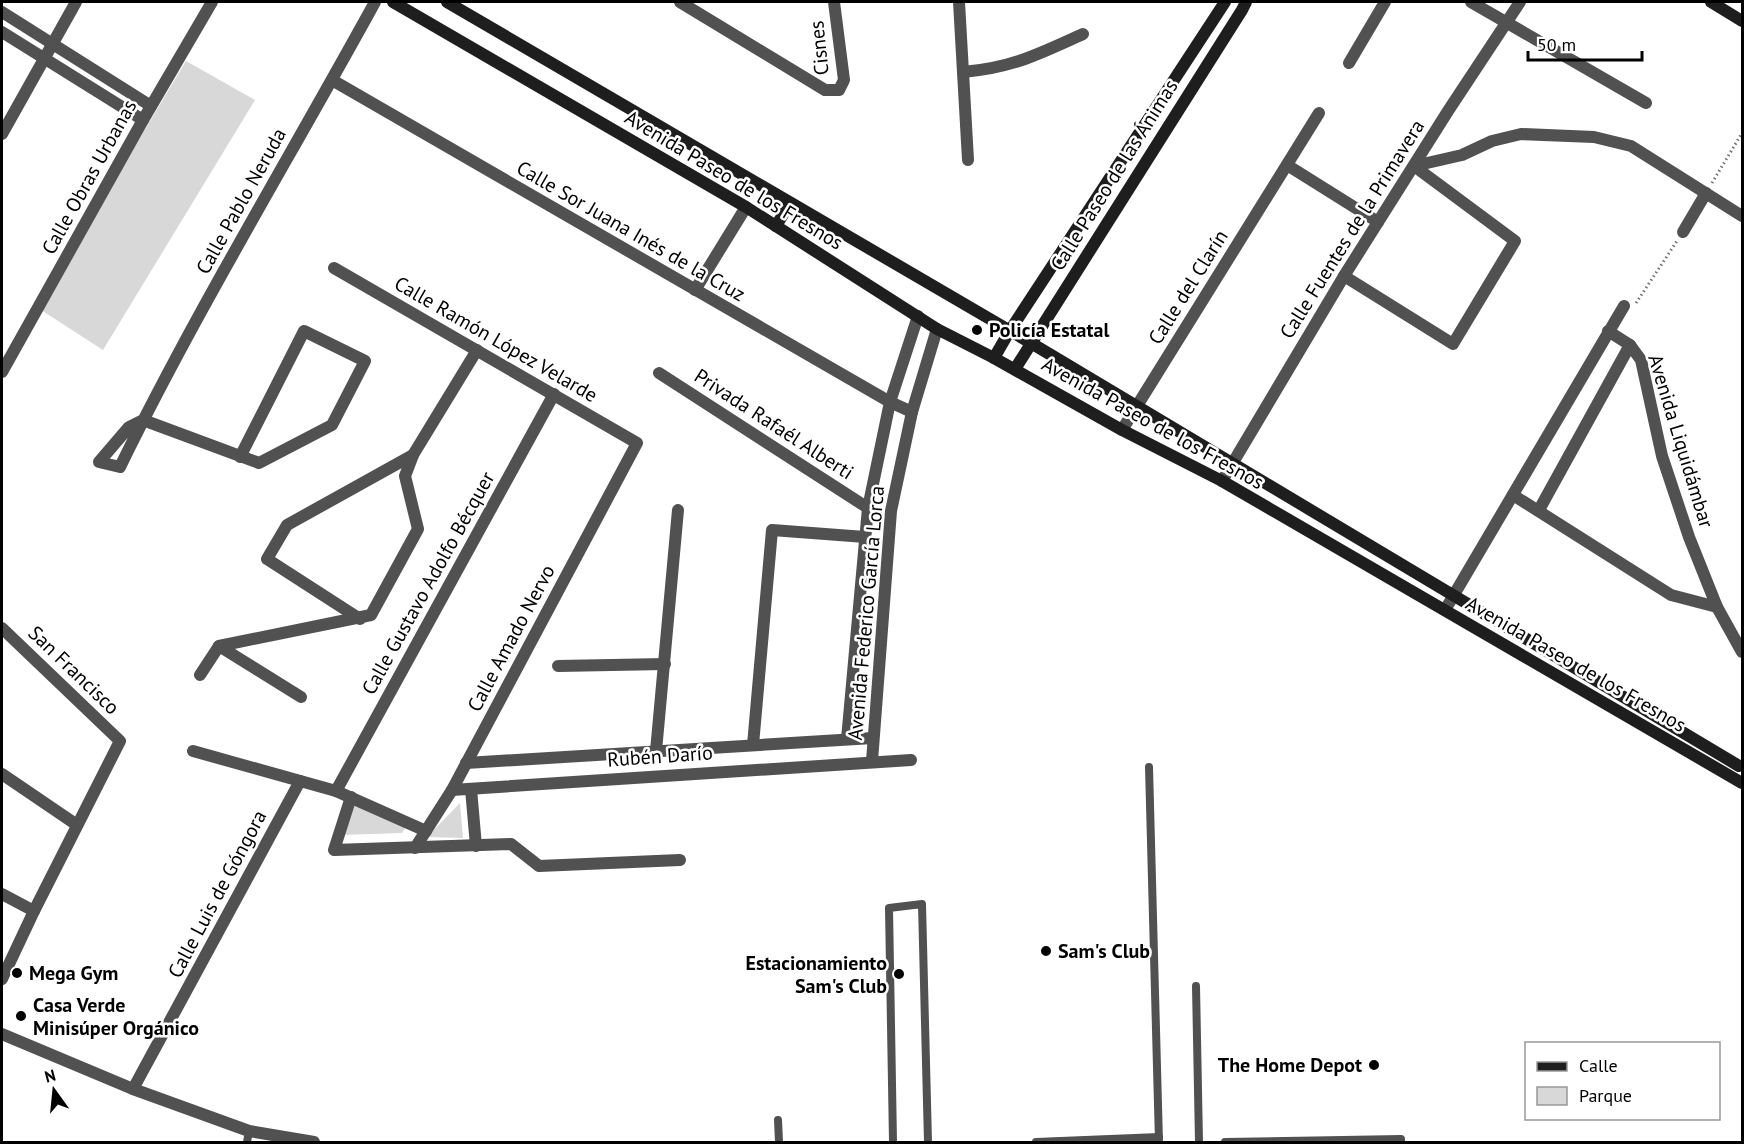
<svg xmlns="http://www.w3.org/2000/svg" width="1744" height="1144" font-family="'PT Sans',sans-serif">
	<rect width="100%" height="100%" fill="#fff"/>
	<g fill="#d8d8d8">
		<polygon points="186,61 255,100 103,350 38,308"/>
		<polygon points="460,803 463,838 427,837"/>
		<polygon points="352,804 407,825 402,833 341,835"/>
	</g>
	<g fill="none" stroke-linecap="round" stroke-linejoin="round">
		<g stroke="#737373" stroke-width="3" stroke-dasharray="1.5 3" stroke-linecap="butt">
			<polyline points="1712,183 1742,133"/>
			<polyline points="1636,303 1677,241"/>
		</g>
		<g stroke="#515151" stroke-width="8">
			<polyline points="1149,767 1159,1142"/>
			<polyline points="1196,986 1199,1142"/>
			<polyline points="778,1120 779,1142"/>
			<polyline points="247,1142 249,1131"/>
			<polyline points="893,1142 889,908 922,904 928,1142"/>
			<polyline points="1036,1142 1159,1137"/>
			<polyline points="1225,1142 1401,1139 1401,1142"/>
		</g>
		<g stroke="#515151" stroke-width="12">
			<polyline points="680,2 825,90 839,90 844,80 834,2"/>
			<polyline points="959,2 968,160"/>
			<polyline points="1471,2 1646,103"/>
			<polyline points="2,12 151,106"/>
			<polyline points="2,32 143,120"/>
			<polyline points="1349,63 1385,2"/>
			<path d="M963,72C1012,68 1039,54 1083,34"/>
			<polyline points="332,80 890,402 912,412"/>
			<polyline points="2,134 76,2"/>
			<polyline points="1287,165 1378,222"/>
			<polyline points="1414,166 1462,155 1492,141 1521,134 1594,137 1631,146 1742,216"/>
			<polyline points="1683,232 1706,193"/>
			<polyline points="334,268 637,443 452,790 415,848"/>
			<polyline points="1344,276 1453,344 1515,241 1414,166"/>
			<polyline points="695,290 746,207"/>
			<polyline points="1608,331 1630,345 1641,360 1662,456 1689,537 1717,607 1742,652"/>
			<polyline points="2,372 143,120 212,2"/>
			<polyline points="659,373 868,508"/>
			<polyline points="1122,430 1319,113"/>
			<path d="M240,457L304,331L365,361L332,425L259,463L143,420L129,427L99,462L120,467C198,308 290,157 375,2"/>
			<polyline points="1222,481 1344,276 1448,111 1520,2"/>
			<polyline points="1513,495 1671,595 1717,607"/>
			<polyline points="1539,510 1630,345"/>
			<polyline points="1445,610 1624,306"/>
			<polyline points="360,619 267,559 287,525 413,455"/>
			<polyline points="2,628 120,741 34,911 2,979"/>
			<polyline points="219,646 301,697"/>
			<polyline points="558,666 665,664"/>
			<polyline points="200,675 219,646 371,615 418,529 405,476 413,455 477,350"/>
			<polyline points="847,739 868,508 890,402 918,316"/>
			<polyline points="753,745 772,530 865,537"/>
			<polyline points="193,751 336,791 426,831"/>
			<polyline points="656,751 678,510"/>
			<polyline points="872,761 891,511 912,412 937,329"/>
			<polyline points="466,763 873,738"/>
			<polyline points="2,774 77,825"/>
			<polyline points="471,789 476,846"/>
			<polyline points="452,790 911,760"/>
			<polyline points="336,791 554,394"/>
			<polyline points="351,797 334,850 511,844 539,866 680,860"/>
			<polyline points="2,894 34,911"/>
			<polyline points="2,1034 133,1089 249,1131 314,1142"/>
			<polyline points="133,1089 300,781"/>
		</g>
		<g stroke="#1e1e1e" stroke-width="12">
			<polyline points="393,2 746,207 937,329 994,358 1122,430 1222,481 1742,783"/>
			<polyline points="447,2 1031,343 1739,766"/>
			<polyline points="1711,2 1742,21"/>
			<polyline points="776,226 790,203"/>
			<polyline points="994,358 1009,332 1225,2"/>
			<polyline points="1015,369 1242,10 1246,2"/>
		</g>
	</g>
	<g fill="#000" stroke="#fff" stroke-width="2">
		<circle cx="977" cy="330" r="6"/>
		<circle cx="1046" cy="951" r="6"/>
		<circle cx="17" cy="973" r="6"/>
		<circle cx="899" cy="974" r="6"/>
		<circle cx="21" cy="1016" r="6"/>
		<circle cx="1374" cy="1065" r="6"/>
	</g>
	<g text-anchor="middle" stroke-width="5" stroke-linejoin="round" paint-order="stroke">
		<g font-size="20" fill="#000" stroke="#fff">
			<text transform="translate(819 48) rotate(-96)" y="7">Cisnes</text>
			<text transform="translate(1114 175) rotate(-58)" y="7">Calle Paseo de las Ánimas</text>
			<text transform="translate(89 177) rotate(-61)" y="7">Calle Obras Urbanas</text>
			<text transform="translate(734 180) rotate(31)" y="7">Avenida Paseo de los Fresnos</text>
			<text transform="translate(241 201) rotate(-61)" y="7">Calle Pablo Neruda</text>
			<text transform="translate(1352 229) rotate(-58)" y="7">Calle Fuentes de la Primavera</text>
			<text transform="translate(631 231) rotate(30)" y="7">Calle Sor Juana Inés de la Cruz</text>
			<text transform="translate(1188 287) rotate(-58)" y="7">Calle del Clarín</text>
			<text transform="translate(496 339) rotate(30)" y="7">Calle Ramón López Velarde</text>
			<text transform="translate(1153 423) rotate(29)" y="7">Avenida Paseo de los Fresnos</text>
			<text transform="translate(774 424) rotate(33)" y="7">Privada Rafaél Alberti</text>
			<text transform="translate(1681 441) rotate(73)" y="7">Avenida Liquidámbar</text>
			<text transform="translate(428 583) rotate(-61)" y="7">Calle Gustavo Adolfo Bécquer</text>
			<text transform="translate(866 613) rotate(-85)" y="7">Avenida Federico García Lorca</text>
			<text transform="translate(511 638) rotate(-62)" y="7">Calle Amado Nervo</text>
			<text transform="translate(1576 664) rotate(30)" y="7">Avenida Paseo de los Fresnos</text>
			<text transform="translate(74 670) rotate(44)" y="7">San Francisco</text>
			<text transform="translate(660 756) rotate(-4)" y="7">Rubén Darío</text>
			<text transform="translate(217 894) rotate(-62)" y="7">Calle Luis de Góngora</text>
		</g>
		<g font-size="20" font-weight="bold" fill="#000" stroke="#fff" text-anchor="start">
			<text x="989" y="337">Policía Estatal</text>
			<text x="1058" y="958">Sam's Club</text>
			<text x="887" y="970" text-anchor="end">Estacionamiento<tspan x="887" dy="23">Sam's Club</tspan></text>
			<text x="29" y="980">Mega Gym</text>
			<text x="33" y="1012">Casa Verde<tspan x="33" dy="23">Minisúper Orgánico</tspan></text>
			<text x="1362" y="1072" text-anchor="end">The Home Depot</text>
		</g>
	</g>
	<rect width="1744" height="1144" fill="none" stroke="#000000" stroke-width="6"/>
	<rect x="1525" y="1042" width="195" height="78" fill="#ffffff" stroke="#999999" stroke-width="1.5"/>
	<rect x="1537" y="1062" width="30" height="9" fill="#1e1e1e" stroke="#999999" stroke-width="1.5"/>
	<text x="1579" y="1072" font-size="18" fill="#000000">Calle</text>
	<rect x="1537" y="1087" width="30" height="18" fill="#d8d8d8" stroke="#999999" stroke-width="1.5"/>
	<text x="1579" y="1102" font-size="18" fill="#000000">Parque</text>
	<g transform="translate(54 1090) rotate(345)" stroke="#ffffff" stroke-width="4.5" paint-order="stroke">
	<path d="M0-4.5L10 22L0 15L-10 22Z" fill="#000000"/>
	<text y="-9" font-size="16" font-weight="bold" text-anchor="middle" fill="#000000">N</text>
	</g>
	<path d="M1528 51v9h114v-9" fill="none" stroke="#000000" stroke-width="3"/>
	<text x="1537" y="51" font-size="18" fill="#000000" stroke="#ffffff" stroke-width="4.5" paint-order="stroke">50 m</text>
</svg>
